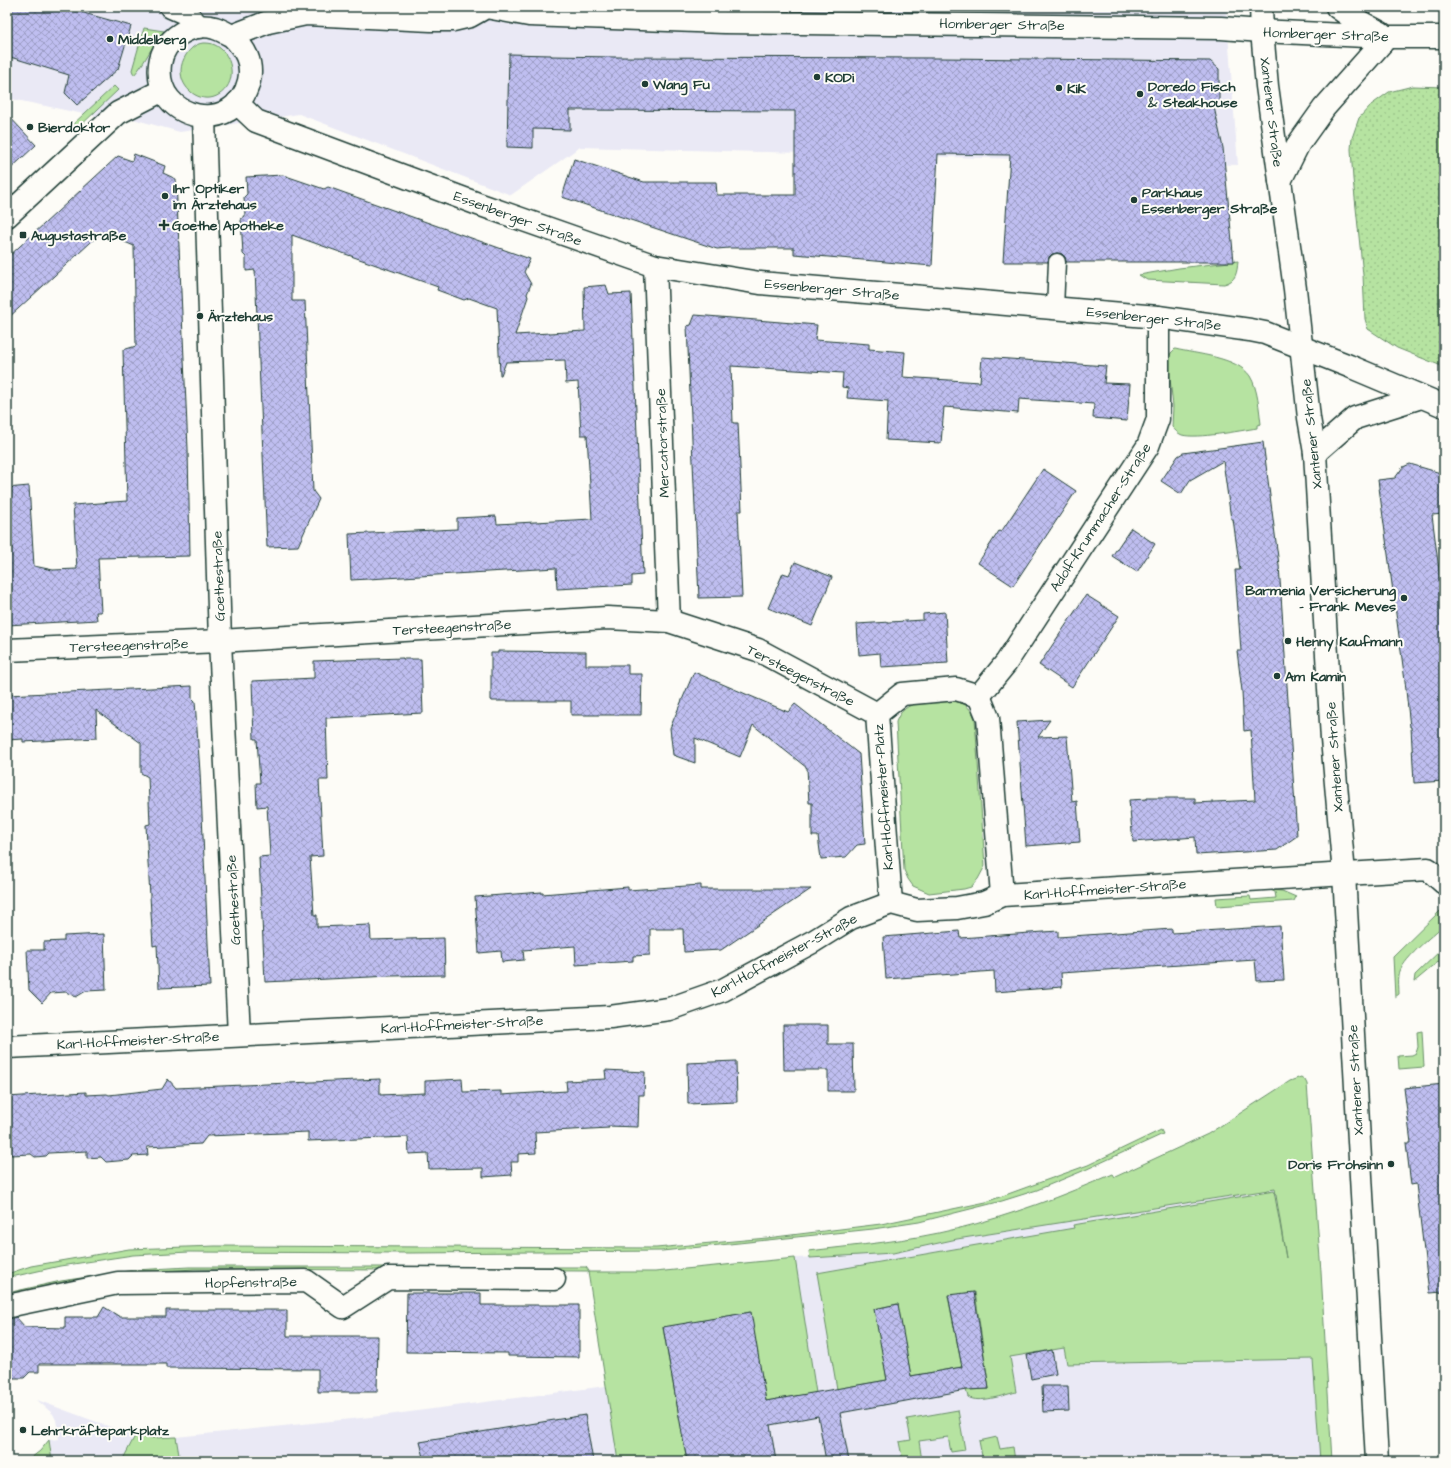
<svg xmlns="http://www.w3.org/2000/svg" width="1451" height="1468" font-family="'Architects Daughter',sans-serif">
	<defs>
		<pattern id="park-dots" width="8" height="8" patternUnits="userSpaceOnUse"><rect width="8" height="8" fill="#b6e3a1"/><path d="M2 2h.1M6 6h.1" fill="none" stroke="#9cc48b" stroke-width="1.8" stroke-linecap="round"/></pattern>
		<pattern id="building-cross-hatch" width="8" height="8" patternUnits="userSpaceOnUse"><rect width="8" height="8" fill="#bfbef0"/><path d="M0 0l8 8M0 8l8-8" fill="none" stroke="#9b9cc3"/></pattern>
	</defs>
	<rect width="100%" height="100%" fill="#fdfcf7"/>
	<filter id="ink" filterUnits="userSpaceOnUse"><feTurbulence type="fractalNoise" baseFrequency=".025" numOctaves="2"/><feDisplacementMap in="SourceGraphic" scale="8" xChannelSelector="R" yChannelSelector="G"/><feConvolveMatrix kernelMatrix="1 2 1 2 8 2 1 2 1" color-interpolation-filters="sRGB"/></filter>
	<g filter="url(#ink)">
		<g fill="#eae9f5">
			<polygon points="7,7 1226,7 1238,165 580,147 511,195 299,114 180,132 115,114 103,118 7,98"/>
			<polygon points="1295,1142 1331,1461 27,1461 40,1451 49,1440 59,1439 56,1420 53,1414 37,1400 135,1436 153,1438 176,1437 380,1416 606,1386 588,1272 655,1272 795,1258 893,1253 957,1239"/>
		</g>
		<g fill="#b6e3a1" stroke="#6a906a">
			<path d="M144,28L164,31C152,44 146,62 134,75L132,70Z"/>
			<path d="M203,43C207,43 211,43 215,45C230,52 236,74 227,87C207,115 167,85 186,55C190,49 195,44 203,43Z"/>
			<polygon points="114,86 118,90 77,129 70,127"/>
			<path d="M1238,261C1237,273 1236,281 1224,284L1147,280L1139,275L1179,268Z"/>
			<path d="M1175,349C1196,354 1237,357 1250,376C1258,389 1259,409 1261,424L1257,425V428C1239,431 1197,439 1182,435C1177,433 1175,430 1172,427L1173,406L1168,360L1171,353Z"/>
			<path d="M951,701C963,701 971,707 975,719L985,866L978,879L971,887L964,889L929,893L913,886L908,879L904,870L896,722C904,698 930,702 951,701Z"/>
			<polygon points="1270,890 1282,891 1296,897 1294,901 1217,906 1216,898 1250,896 1251,900 1276,898 1275,892"/>
			<path d="M1440,911L1444,914V925C1433,935 1400,961 1399,975C1398,981 1399,988 1399,994L1395,997L1393,957Z"/>
			<polygon points="1444,947 1444,957 1414,982 1415,975"/>
			<polygon points="1422,1031 1424,1067 1399,1069 1398,1056 1412,1055 1416,1053 1418,1047 1417,1032"/>
			<path d="M1301,1077L1305,1080L1307,1084L1321,1272L1332,1461H1320L1313,1359L1067,1364L1064,1348L1010,1357L1016,1392C1004,1395 979,1404 968,1397L966,1390L989,1389L975,1292L948,1296L962,1367L911,1376L897,1304L875,1309L887,1380L837,1389L817,1273L1074,1228L1073,1225L1274,1191L1286,1258L1275,1189L957,1239L893,1253L810,1258L809,1251C858,1245 908,1241 956,1229C1010,1216 1062,1196 1113,1174L1115,1177L1208,1134L1290,1081Z"/>
			<polygon points="1161,1130 1163,1134 1085,1170 1037,1190 1002,1201 919,1222 873,1229 662,1251 410,1253 189,1252 133,1255 60,1266 7,1278 7,1274 31,1266 129,1249 215,1246 656,1248 767,1238 881,1224 986,1202 1088,1165"/>
			<polygon points="795,1258 816,1393 766,1401 750,1312 663,1328 679,1416 687,1439 683,1440 687,1461 618,1461 588,1272 655,1272"/>
			<polygon points="189,1267 586,1267 589,1271 194,1269 132,1273 62,1283 7,1295 7,1293 61,1281 134,1270"/>
			<polygon points="958,1410 965,1450 951,1452 948,1437 919,1441 922,1461 903,1461 899,1442 911,1440 907,1419"/>
			<polygon points="135,1436 153,1438 176,1437 180,1461 123,1461 123,1459"/>
			<polygon points="997,1437 1000,1449 1013,1447 1015,1461 983,1461 979,1441"/>
			<polygon points="49,1440 52,1461 27,1461 40,1451"/>
		</g>
		<polygon fill="url(#park-dots)" stroke="#6a906a" points="1413,86 1444,87 1444,367 1397,348 1368,329 1365,319 1363,275 1353,179 1351,149 1352,138 1359,118 1371,105 1389,92"/>
		<g fill="url(#building-cross-hatch)" stroke="#1f3d34">
			<polygon points="7,7 62,7 131,26 118,69 77,105 65,93 69,75 7,56"/>
			<polygon points="509,54 551,55 551,56 615,57 942,58 1210,61 1219,69 1219,102 1214,107 1223,148 1234,262 1066,262 1065,257 1062,254 1057,253 1052,254 1049,257 1048,262 1003,262 1010,155 938,154 932,266 794,254 794,248 729,248 717,249 562,197 574,159 644,182 716,182 717,195 795,195 795,111 570,110 570,130 533,129 533,148 507,147"/>
			<polygon points="7,114 36,145 7,172"/>
			<polygon points="134,154 165,166 163,173 176,179 188,449 190,556 98,558 101,612 96,612 97,620 7,625 7,572 9,572 7,537 7,488 29,486 34,566 53,570 77,569 73,505 127,501 123,350 136,346 134,246 102,232 7,319 7,258 118,156 132,161"/>
			<polygon points="283,175 324,189 328,187 530,259 524,272 531,284 527,294 528,297 515,335 585,331 584,287 606,285 609,294 631,293 643,575 632,576 632,585 557,589 556,568 351,580 349,534 457,529 457,518 496,516 497,524 592,519 587,435 581,435 578,382 566,383 565,360 506,362 501,375 500,375 497,308 469,298 464,300 437,290 438,287 292,235 292,301 305,301 313,491 319,499 298,546 267,547 255,270 246,271 246,257 243,254 241,219 245,216 244,197 247,194 246,177"/>
			<polygon points="695,315 817,325 815,340 869,344 869,349 905,352 903,377 980,382 982,357 1106,366 1104,383 1130,384 1127,421 1093,418 1094,404 1019,399 1018,413 944,407 941,443 886,440 888,401 847,398 848,388 842,387 843,373 731,366 733,423 738,423 742,511 738,511 742,597 699,598 687,326 691,325"/>
			<polygon points="1263,442 1279,565 1297,836 1277,850 1196,855 1195,837 1133,842 1129,800 1147,799 1147,798 1195,798 1195,803 1255,800 1251,730 1244,731 1242,691 1237,651 1241,651 1235,570 1240,570 1233,519 1231,519 1223,461 1190,480 1181,494 1161,481 1178,456 1183,453"/>
			<polygon points="1410,464 1444,474 1444,514 1432,515 1444,610 1444,781 1414,783 1411,727 1410,727 1405,681 1378,480 1395,478 1403,467"/>
			<polygon points="1043,469 1076,491 1013,586 978,563 999,531 1001,532"/>
			<polygon points="1131,528 1155,544 1137,572 1112,556"/>
			<polygon points="795,562 832,577 812,626 768,608 783,573 789,575"/>
			<polygon points="1086,595 1119,616 1072,687 1039,665"/>
			<polygon points="945,612 948,663 881,667 880,653 859,655 857,624 923,620 923,614"/>
			<polygon points="498,651 586,652 586,665 628,665 628,674 642,674 641,715 571,715 571,701 491,701 491,653 498,653"/>
			<polygon points="403,658 403,659 421,659 423,713 326,718 328,780 319,780 323,856 310,857 314,915 317,915 317,927 370,925 371,940 444,938 445,975 391,976 265,982 259,857 270,856 267,806 257,807 256,783 260,783 257,739 254,739 252,681 314,678 314,661"/>
			<polygon points="694,672 788,712 795,704 859,754 865,844 857,845 846,857 821,859 818,836 812,836 812,803 809,803 807,768 753,725 740,757 695,738 695,763 673,755 670,728"/>
			<polygon points="192,686 192,698 195,701 200,772 210,986 159,988 157,945 153,946 148,863 146,825 150,824 148,777 141,773 141,743 96,710 97,738 23,742 23,739 7,740 7,695"/>
			<polygon points="1050,720 1038,737 1067,736 1072,802 1077,801 1080,842 1026,846 1017,722"/>
			<polygon points="701,885 701,889 811,889 721,950 684,952 683,929 650,929 650,955 633,956 633,961 576,965 575,946 523,950 524,960 502,962 501,951 479,953 475,897 542,892 542,894 628,887 628,890"/>
			<polygon points="1280,926 1284,980 1257,981 1255,960 1061,973 1062,987 995,992 994,971 886,979 883,937 959,931 960,938 1058,931 1058,937 1172,929 1172,933"/>
			<polygon points="104,934 106,990 86,991 76,997 66,992 51,993 42,1003 29,990 27,950 44,950 44,942 64,941 64,936"/>
			<polygon points="783,1025 828,1025 828,1044 853,1044 854,1091 828,1091 828,1070 784,1070"/>
			<polygon points="736,1061 737,1102 688,1104 687,1063"/>
			<polygon points="605,1070 645,1072 644,1095 639,1095 638,1127 608,1126 609,1128 535,1132 536,1153 518,1154 518,1162 511,1162 512,1175 483,1177 483,1168 429,1169 428,1153 409,1154 408,1137 308,1141 308,1132 207,1136 201,1144 147,1147 148,1155 133,1156 129,1160 106,1162 101,1157 87,1158 87,1151 49,1153 46,1156 35,1157 31,1154 11,1155 10,1141 7,1141 7,1097 86,1092 86,1095 107,1094 109,1095 162,1089 168,1079 176,1088 380,1079 380,1095 425,1093 425,1081 462,1079 463,1092 501,1091 501,1095 567,1091 566,1081 606,1079"/>
			<polygon points="1444,1084 1444,1292 1429,1293 1416,1184 1411,1185 1406,1143 1411,1143 1404,1088"/>
			<polygon points="974,1292 989,1389 966,1390 840,1413 849,1461 826,1461 818,1416 770,1425 776,1461 687,1461 663,1327 751,1312 766,1401 887,1380 874,1309 898,1304 911,1376 962,1367 948,1295"/>
			<polygon points="407,1293 481,1293 481,1305 579,1305 579,1357 508,1356 508,1353 406,1352"/>
			<polygon points="104,1307 120,1317 166,1317 166,1310 287,1310 287,1336 378,1336 377,1392 318,1392 318,1369 166,1368 166,1364 39,1364 39,1372 30,1372 24,1378 7,1378 7,1319 16,1317 25,1327 65,1328 65,1317 98,1317"/>
			<polygon points="1052,1350 1056,1374 1031,1379 1027,1355"/>
			<polygon points="1042,1386 1068,1386 1069,1411 1043,1412"/>
			<polygon points="585,1415 593,1461 425,1461 420,1442"/>
		</g>
		<g fill="none" stroke-linecap="round" stroke-linejoin="round">
			<g stroke="#1f3d34" stroke-width="19">
				<polyline id="service" points="1055,308 1057,262"/>
			</g>
			<g stroke="#1f3d34" stroke-width="25">
				<polyline id="pedestrian" points="171,7 187,14 199,27"/>
			</g>
			<g stroke="#1f3d34" stroke-width="25">
				<g id="minor">
					<polyline points="204,117 220,641 239,1035"/>
					<polyline points="655,266 669,621"/>
					<polyline points="7,650 220,641 607,618 669,621 758,650 877,714"/>
					<polyline points="979,696 1006,663 1148,446 1158,419 1158,317"/>
					<polyline points="891,903 877,714 902,694 956,689 979,696 988,718 1002,895"/>
					<polyline points="7,1047 610,1017 669,1009 723,990 814,941 851,918 891,903 917,910 957,908 984,903 1002,895 1428,869 1444,883"/>
					<polyline points="7,1307 17,1304 118,1283 306,1281 343,1307 388,1278 554,1279"/>
				</g>
			</g>
			<g stroke="#1f3d34" stroke-width="25">
				<g id="tertiary">
					<path d="M232,36C245,49 253,62 249,81C236,137 153,122 160,64C163,39 192,21 215,28C221,30 226,33 232,36L268,22L306,14L431,20H453L470,16L486,7L529,15L724,22L1221,28L1262,31"/>
					<polyline points="237,103 256,121 478,204 655,266 760,283 1158,317 1250,330 1265,333 1349,366 1444,406"/>
					<polyline points="7,216 118,113 163,90"/>
				</g>
			</g>
			<g stroke="#1f3d34" stroke-width="25">
				<g id="secondary">
					<polyline points="1261,7 1262,31 1267,86 1295,289 1309,418 1315,453 1332,739 1344,874 1377,1461"/>
					<polyline points="1337,7 1351,17 1381,33"/>
					<polyline points="1262,31 1387,37 1444,37"/>
					<polyline points="1280,181 1299,143 1324,108 1387,37"/>
					<polyline points="1315,453 1355,418 1421,397"/>
				</g>
			</g>
			<use href="#service" stroke="#fdfcf7" stroke-width="16"/>
			<use href="#pedestrian" stroke="#fdfcf7" stroke-width="22"/>
			<use href="#minor" stroke="#fdfcf7" stroke-width="22"/>
			<use href="#tertiary" stroke="#fdfcf7" stroke-width="22"/>
			<use href="#secondary" stroke="#fdfcf7" stroke-width="22"/>
		</g>
	</g>
	<g fill="#1f3d34" stroke="#fdfcf7" stroke-width="1.5">
		<circle cx="110" cy="39" r="4"/>
		<circle cx="817" cy="77" r="4"/>
		<circle cx="645" cy="84" r="4"/>
		<circle cx="1059" cy="88" r="4"/>
		<circle cx="1140" cy="94" r="4"/>
		<circle cx="30" cy="127" r="4"/>
		<circle cx="165" cy="196" r="4"/>
		<circle cx="1134" cy="200" r="4"/>
		<path d="M162 219h4v4h4v4h-4v4h-4v-4h-4v-4h4z"/>
		<rect x="19" y="231" width="8" height="8" rx="2"/>
		<circle cx="200" cy="316" r="4"/>
		<circle cx="1404" cy="598" r="4"/>
		<circle cx="1288" cy="641" r="4"/>
		<circle cx="1277" cy="676" r="4"/>
		<circle cx="1391" cy="1164" r="4"/>
		<circle cx="23" cy="1430" r="4"/>
	</g>
	<g text-anchor="middle" stroke-width="4" stroke-linejoin="round" paint-order="stroke">
		<g font-size="14" fill="#1f3d34" stroke="#fdfcf7">
			<text transform="translate(1002 24) rotate(1)" y="5">Homberger Straße</text>
			<text transform="translate(1326 34) rotate(2)" y="5">Homberger Straße</text>
			<text transform="translate(1272 112) rotate(83)" y="5">Xantener Straße</text>
			<text transform="translate(518 218) rotate(20)" y="5">Essenberger Straße</text>
			<text transform="translate(832 289) rotate(5)" y="5">Essenberger Straße</text>
			<text transform="translate(1154 318) rotate(6)" y="5">Essenberger Straße</text>
			<text transform="translate(1311 434) rotate(-96)" y="5">Xantener Straße</text>
			<text transform="translate(662 443) rotate(-92)" y="5">Mercatorstraße</text>
			<text transform="translate(1100 517) rotate(-57)" y="5">Adolf-Krummacher-Straße</text>
			<text transform="translate(218 576) rotate(-92)" y="5">Goethestraße</text>
			<text transform="translate(452 627) rotate(-3)" y="5">Tersteegenstraße</text>
			<text transform="translate(129 645) rotate(-2)" y="5">Tersteegenstraße</text>
			<text transform="translate(801 675) rotate(27)" y="5">Tersteegenstraße</text>
			<text transform="translate(1334 757) rotate(-94)" y="5">Xantener Straße</text>
			<text transform="translate(883 797) rotate(-94)" y="5">Karl-Hoffmeister-Platz</text>
			<text transform="translate(1105 889) rotate(-4)" y="5">Karl-Hoffmeister-Straße</text>
			<text transform="translate(233 900) rotate(-93)" y="5">Goethestraße</text>
			<text transform="translate(784 955) rotate(-28)" y="5">Karl-Hoffmeister-Straße</text>
			<text transform="translate(462 1024) rotate(-3)" y="5">Karl-Hoffmeister-Straße</text>
			<text transform="translate(138 1040) rotate(-3)" y="5">Karl-Hoffmeister-Straße</text>
			<text transform="translate(1355 1080) rotate(-93)" y="5">Xantener Straße</text>
			<text transform="translate(251 1282) rotate(-1)" y="5">Hopfenstraße</text>
		</g>
		<g font-size="14" font-weight="bold" fill="#1f3d34" stroke="#fdfcf7" text-anchor="start">
			<text x="118" y="44">Middelberg</text>
			<text x="825" y="82">KODi</text>
			<text x="653" y="89">Wang Fu</text>
			<text x="1148" y="91">Doredo Fisch<tspan x="1148" dy="16">&amp; Steakhouse</tspan></text>
			<text x="1067" y="93">KiK</text>
			<text x="38" y="132">Bierdoktor</text>
			<text x="173" y="193">Ihr Optiker<tspan x="173" dy="16">im Ärztehaus</tspan></text>
			<text x="1142" y="197">Parkhaus<tspan x="1142" dy="16">Essenberger Straße</tspan></text>
			<text x="172" y="230">Goethe Apotheke</text>
			<text x="31" y="240">Augustastraße</text>
			<text x="208" y="321">Ärztehaus</text>
			<text x="1396" y="595" text-anchor="end">Barmenia Versicherung<tspan x="1396" dy="16">- Frank Meves</tspan></text>
			<text x="1296" y="646">Henny Kaufmann</text>
			<text x="1285" y="681">Am Kamin</text>
			<text x="1383" y="1169" text-anchor="end">Doris Frohsinn</text>
			<text x="31" y="1435">Lehrkräfteparkplatz</text>
		</g>
	</g>
	<rect width="1451" height="1468" fill="none" stroke="#fdfcf7" stroke-width="24"/>
	<rect x="12" y="12" width="1427" height="1444" fill="none" stroke="#1f3d34" stroke-width="1.5" filter="url(#ink)"/>
</svg>
